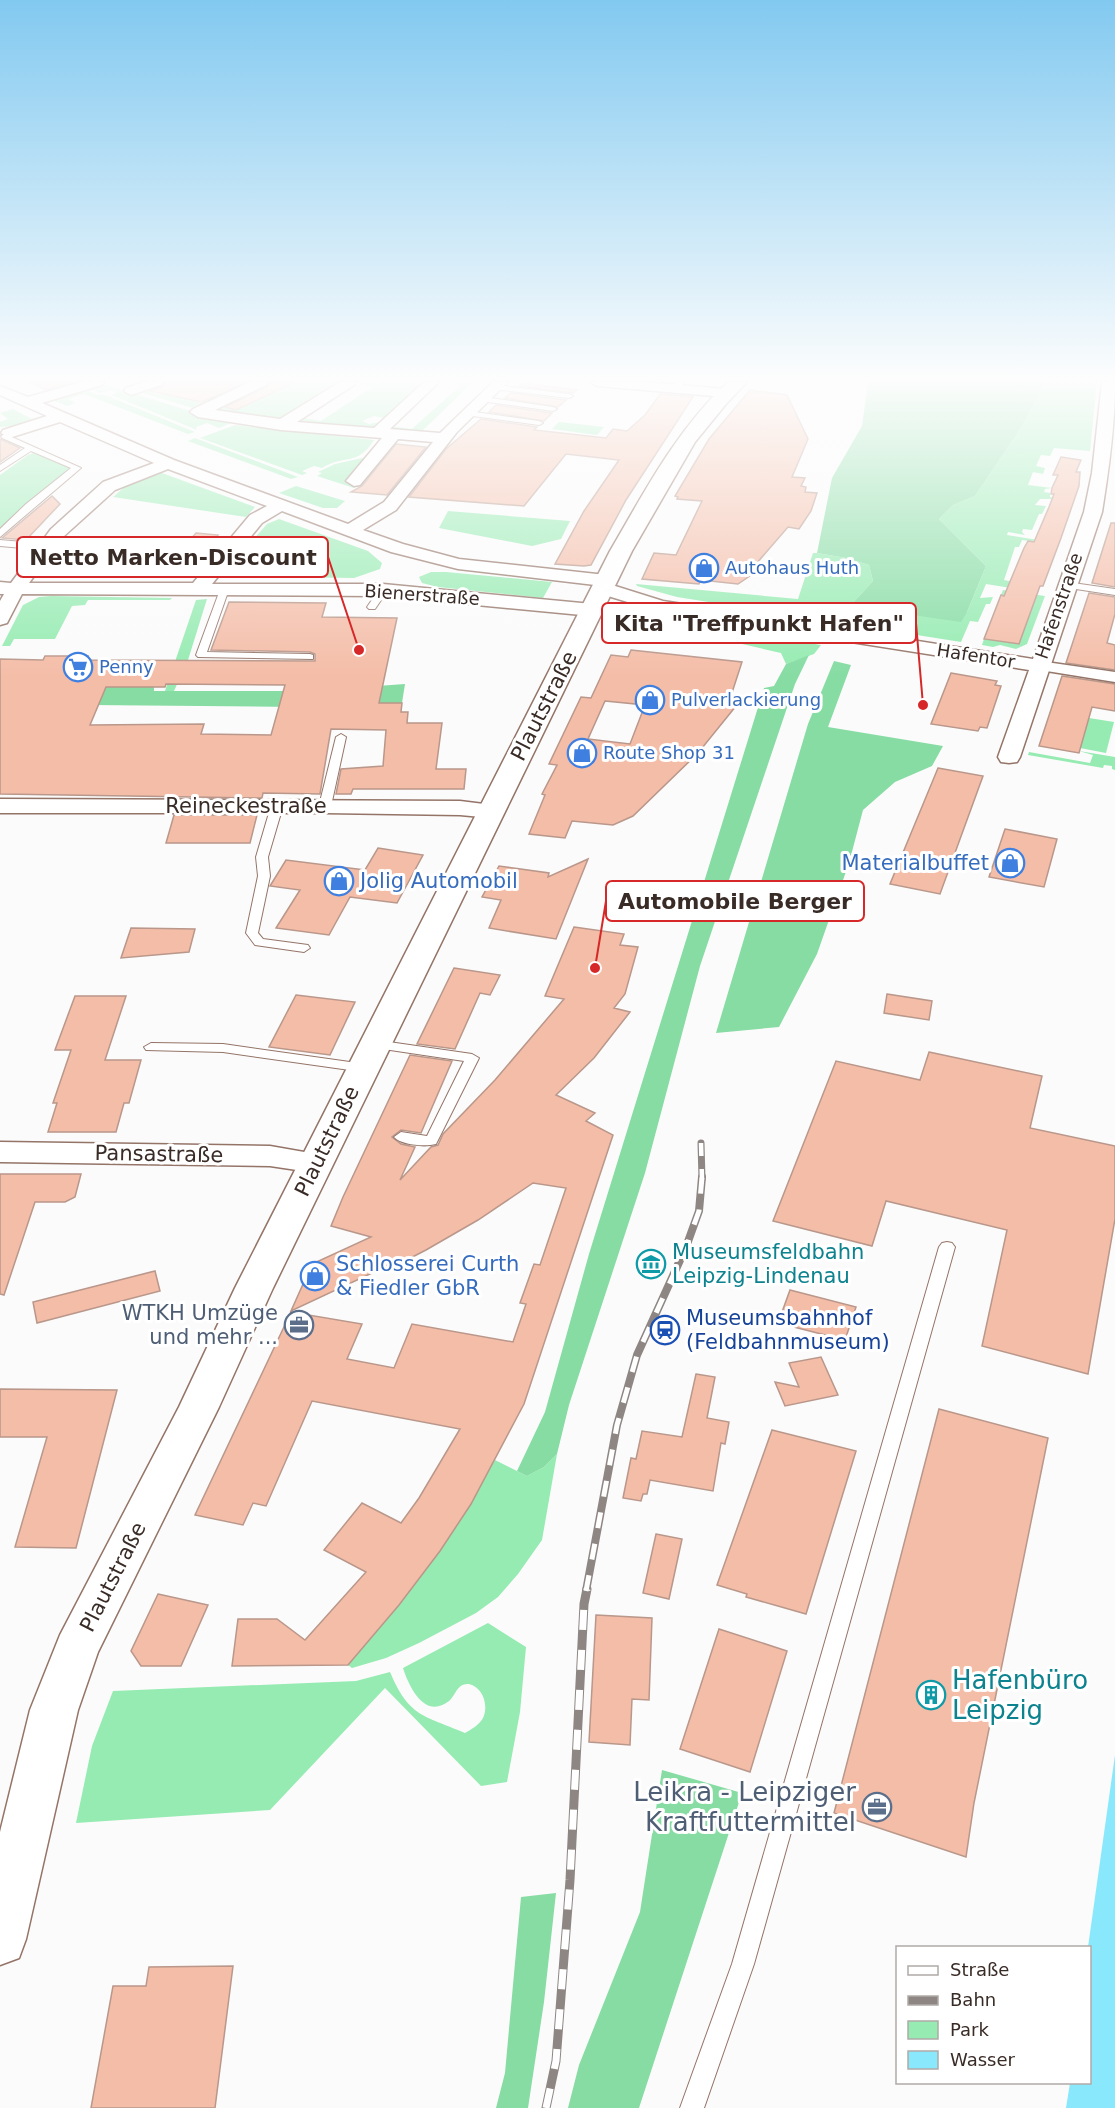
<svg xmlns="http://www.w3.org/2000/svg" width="1115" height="2108" font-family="'DejaVu Sans',sans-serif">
	<rect width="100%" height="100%" fill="#fbfbfb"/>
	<g fill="#95ebb1">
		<polygon points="193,382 255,382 214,401 201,398 195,401 206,405 196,409 136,391 150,389 146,391 159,395"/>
		<polygon points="295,382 346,382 282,420 210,409 221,407 236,410"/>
		<polygon points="353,382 375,382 380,384 382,382 412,382 422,386 388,419 374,416 362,421 369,424 381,422 375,429 292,422 303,418 321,421 372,387 355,383 347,389 343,388"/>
		<polygon points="437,382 473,382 422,431 389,430 387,426 412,429 461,385 443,382 438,387 432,386"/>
		<polygon points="1045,382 1097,382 1090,451 1054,448 1050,456 1041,455 1036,466 1045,468 1043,474 1033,472 1028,485 1052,488 1045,489 1044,492 1050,493 1050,497 1059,499 1040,499 1035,505 1046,506 1042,514 1039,514 1032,530 1023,529 1022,532 1025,535 1008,532 1007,535 1051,542 1050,544 1022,540 1019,547 1015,547 1004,580 1019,583 1017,589 986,584 980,598 993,597 990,604 986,604 978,622 970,621 961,642 677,597 637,586 636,584 798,599 813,553 817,553 846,558 869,565 873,581 850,606 967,612 986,566 939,519 953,505 975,496 1023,425"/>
		<polygon points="99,383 197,413 235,421 219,428 207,423 196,427 197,430 111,395 117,393 112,390 100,393 86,387"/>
		<polygon points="83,389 99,395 103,394 195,432 188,434 84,394 68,399 76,403 67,406 50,399"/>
		<polygon points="13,409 32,419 13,426 0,427 0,422 8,419 0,413"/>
		<polygon points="559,422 604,427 597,435 552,429"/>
		<path d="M235,425L374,440C357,467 344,454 322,468L314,466L302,471L307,473L302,475L200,438Z"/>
		<polygon points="195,438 298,477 291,479 188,441"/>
		<polygon points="36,452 73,468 0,530 0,475 28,455"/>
		<polygon points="367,457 350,483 355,486 354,488 317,476 322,473 318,472 335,464"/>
		<polygon points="162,473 255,507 246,517 113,497 127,485"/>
		<polygon points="296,486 345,501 337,508 323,508 279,493"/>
		<polygon points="448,511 570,521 561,539 532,546 439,528"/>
		<polygon points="279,519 368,551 382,563 380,569 354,578 225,576 227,569 267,524"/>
		<polygon points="431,572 446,572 552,582 543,598 438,587 422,583 419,577"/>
		<polygon points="1003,590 1045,596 1027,644 1016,649 1000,645 993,647 982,645 984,639 1018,644 1020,641 1034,601 1001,595"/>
		<polygon points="39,597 51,596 172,598 170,600 88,600 85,605 72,606 55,639 14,639 10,646 2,646 23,605"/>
		<polygon points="207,599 188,660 174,691 165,691 196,600"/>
		<polygon points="623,616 681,622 821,645 814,654 786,664 781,653 646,622 614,620"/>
		<polygon points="1089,718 1114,722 1106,753 1080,748"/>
		<polygon points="1079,751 1115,757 1115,770 1112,769 1112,766 1104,765 1103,768 1028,755 1029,752 1090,763 1093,755"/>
		<polygon points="557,1454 542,1540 518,1574 498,1597 476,1613 419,1643 386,1658 352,1668 348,1665 399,1605 440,1551 495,1460 527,1476 544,1467"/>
		<path d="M488,1623L526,1647L520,1712L507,1782L481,1786L385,1688L270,1810L76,1823L92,1746L113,1691L356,1681L390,1672C409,1717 423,1715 465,1733C472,1729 479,1725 483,1718C489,1706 483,1687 469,1684C457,1683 456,1695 449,1701C425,1720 409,1687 403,1668Z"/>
	</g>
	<g fill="#86dca3">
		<polygon points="868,382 1045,382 1023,425 975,496 953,505 939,519 986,566 967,612 961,622 850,606 873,581 869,565 846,558 817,553 832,478 862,426"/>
		<polygon points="809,655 795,684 700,966 645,1173 569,1405 557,1454 544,1467 527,1476 517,1471 545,1412 589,1254 764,688 774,686 786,664"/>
		<polygon points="834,661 851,665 828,727 943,746 932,766 895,782 863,810 849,863 817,954 779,1027 716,1033 808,724"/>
		<polygon points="405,684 402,703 296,707 90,705 0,686 154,687 154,691 308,691"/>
		<polygon points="662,1770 742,1793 639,2108 568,2108 579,2065 640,1912"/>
		<polygon points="556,1893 544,2002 528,2108 496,2108 505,2073 521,1897"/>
	</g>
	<polygon fill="#8ae8fc" points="1115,1755 1115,2108 1066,2108 1070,2083 1090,2082 1088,1947"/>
	<g fill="#f4bda8" stroke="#b9978a" stroke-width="1.5" fill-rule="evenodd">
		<polygon points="29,382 75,382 46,390"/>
		<polygon points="165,382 246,382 202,402 150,391 162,387"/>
		<polygon points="270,382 295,382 236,410 225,407 267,387"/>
		<polygon points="523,383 577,390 573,393 519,386"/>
		<polygon points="750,390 787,395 808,439 792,477 805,478 801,486 806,487 805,492 817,493 811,511 799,529 788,527 756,564 766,565 738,584 701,580 699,584 642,579 654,553 676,555 702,501 677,499 678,497 675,496 709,439"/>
		<polygon points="511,393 566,400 558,407 505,398"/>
		<polygon points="660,394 693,397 626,500 591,565 584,566 555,564 584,511 619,460 566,454 524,506 409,497 446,449 481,419 537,427 534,430 606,438 613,429 627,431 645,415"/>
		<polygon points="496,405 552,413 544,421 489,412"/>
		<polygon points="0,439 20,448 0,462"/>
		<polygon points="396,444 426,447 387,495 351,492 362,486"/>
		<polygon points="1061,457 1081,460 1076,472 1080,472 1079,486 1061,538 1043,586 1040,586 1019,644 984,639 1001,595 1004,596 1024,548 1028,541 1034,542 1049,507 1054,494 1051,494 1052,488 1058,475 1053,475"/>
		<polygon points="52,496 60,504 26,540 2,538"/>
		<polygon points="1111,523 1115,523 1115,587 1092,583"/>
		<polygon points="196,533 218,535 197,560 174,558"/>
		<polygon points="1089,593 1115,597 1115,614 1107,643 1115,645 1115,670 1066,663"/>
		<path d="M229,602L326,603L322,617L397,618L379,703H402L401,712H408L407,723H442L436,769H466L464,789H353L351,794H336L341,769L383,766L386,730L331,729L320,794L263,793L262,798L0,794V659L43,660L45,656H88L86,660L315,661V654L310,652L211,650ZM166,684L285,685L271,735L201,734L204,724L90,725L106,687H165Z"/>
		<path d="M631,650L742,662L728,705L736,706L698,753L633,816L613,825L572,821L565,838L529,834L545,795L542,794L557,765L549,764L581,697L591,698L611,655L628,657ZM605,701L645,705L630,744L588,739Z"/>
		<polygon points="951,673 997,681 995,685 1001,686 987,728 980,727 978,731 931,724"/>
		<polygon points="1062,676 1115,684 1115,711 1092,707 1079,753 1039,746"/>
		<polygon points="938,768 983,776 940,894 890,884"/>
		<polygon points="174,815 257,815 250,843 166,843"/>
		<polygon points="1005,829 1057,839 1044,887 989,877"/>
		<polygon points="378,848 423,855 397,903 350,897 329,935 276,928 300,890 270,886 286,860 365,870"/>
		<polygon points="588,859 556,939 489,928 501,900 482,897 499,866 549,873 548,877"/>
		<polygon points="574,927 624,934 620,945 638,947 625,994 614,1008 630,1012 594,1058 556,1095 595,1113 586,1121 613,1135 524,1404 471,1504 440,1551 399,1605 348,1665 232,1666 238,1619 277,1619 305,1640 366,1572 324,1550 362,1503 401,1523 419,1498 460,1429 312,1401 266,1506 253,1503 243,1525 195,1515 291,1312 362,1324 347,1359 394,1368 412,1324 513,1342 526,1304 520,1303 534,1264 540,1265 566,1188 533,1183 478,1220 426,1250 389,1269 387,1266 291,1311 312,1264 371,1237 331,1226 343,1197 410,1055 452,1061 421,1133 401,1130 392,1137 401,1144 415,1147 400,1180 431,1147 438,1145 443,1134 495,1080 564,999 545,996"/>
		<polygon points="131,928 195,929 189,952 121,958"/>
		<polygon points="454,968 500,975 490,995 480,993 455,1049 417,1044"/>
		<polygon points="887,994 932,1001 929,1020 884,1013"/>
		<polygon points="296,995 355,1002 330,1055 269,1047"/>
		<polygon points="75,996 126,996 105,1060 141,1060 129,1103 124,1103 116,1132 48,1132 57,1103 53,1103 71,1050 55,1050"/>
		<polygon points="929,1052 1042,1076 1030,1128 1115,1146 1115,1219 1088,1374 982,1346 1007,1230 886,1201 872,1246 773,1221 836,1061 920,1080"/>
		<polygon points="0,1174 81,1174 75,1197 65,1202 35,1202 4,1295 0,1294"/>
		<polygon points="155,1271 160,1291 37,1323 33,1302"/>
		<polygon points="790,1290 856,1307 845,1340 778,1323"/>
		<polygon points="821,1357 838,1395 785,1406 775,1382 799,1387 789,1363"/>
		<polygon points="696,1374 715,1377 707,1418 729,1422 725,1444 721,1443 713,1491 650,1480 647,1494 643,1494 641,1501 623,1498 631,1458 636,1459 642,1431 682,1437"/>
		<polygon points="0,1389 117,1390 76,1548 15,1547 47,1437 0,1437"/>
		<polygon points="939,1409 1048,1438 974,1803 966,1857 834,1813"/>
		<polygon points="772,1430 856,1451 806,1614 746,1597 747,1594 717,1585"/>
		<polygon points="656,1534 682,1539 669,1599 643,1593"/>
		<polygon points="158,1594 208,1605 181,1666 141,1666 131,1651"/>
		<polygon points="596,1615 652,1618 649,1700 632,1699 630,1745 589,1742"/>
		<polygon points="719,1629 787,1651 750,1772 680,1749"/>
		<polygon points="233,1966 215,2108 91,2108 113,1986 146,1986 149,1967"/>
	</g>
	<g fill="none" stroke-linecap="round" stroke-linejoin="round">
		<g stroke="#947467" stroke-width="2">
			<g id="service">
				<polygon points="677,382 685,382 676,391 670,391 670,387"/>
				<polygon points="496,385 569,394 573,396 569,398 493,389 492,387"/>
				<polygon points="483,397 553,407 557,409 553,411 480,401 480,397"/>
				<polygon points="468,411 539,421 543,423 539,425 465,415 465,411"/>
				<polygon points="5,434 81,468 0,537 0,529 26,504 71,468 31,451 0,471 0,465 25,448 2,438 1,436"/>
				<polygon points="0,540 45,544 49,547 45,550 0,546"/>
				<polygon points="1066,582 1115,589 1115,595 1063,587 1063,583"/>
				<polygon points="221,587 229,589 207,652 310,654 313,655 313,659 198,657 196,655"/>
				<polygon points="380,588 388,590 375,609 369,609 367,607"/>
				<polygon points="341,734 346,737 331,806 325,809 319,806 336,737"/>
				<polygon points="277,803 283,806 268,857 270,876 258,933 263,939 308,945 310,948 304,952 255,945 246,933 258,876 256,857 271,806"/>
				<path d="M375,1040L472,1054L479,1058L436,1144C425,1147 401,1145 394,1137L401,1132L427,1136L464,1061L370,1047L368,1044L370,1041Z"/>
				<polygon points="151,1043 223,1044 364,1064 371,1068 364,1072 223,1052 146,1050 144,1047"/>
				<polygon points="947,1242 952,1243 955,1247 754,1964 704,2108 680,2108 732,1964 939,1247 942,1243"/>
			</g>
		</g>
		<g stroke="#947467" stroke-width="3">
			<polygon id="pedestrian" points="1039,661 1115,672 1115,682 1034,669 1031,666"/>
		</g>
		<g stroke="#947467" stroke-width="3">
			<g id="minor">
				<path d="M82,382H104L102,385L42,403L174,460L348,524L384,502L433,442L398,439L360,485L354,486L346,481L382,438L281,430L198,417L190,412L193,409L250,382H268L266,385L215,410L280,419L340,382H356L354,385L297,422L374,428L424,382H439L390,429L440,433L493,382H508L457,432L396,510L363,530L403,544L459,559L606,575L612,577L615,581L612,585L663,601L1033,659L1084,512L1092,473L1102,382H1115C1115,425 1109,469 1102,512L1020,757L1017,762L1009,763L1001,762L998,757L1029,670L660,612L595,592L593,588L595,585L458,569L391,552L282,511L262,523L212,584H383L592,604L599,606L601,610L599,614L592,616L383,596L22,594L7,623L0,625V601L4,594H0V582L11,583L51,529L103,482L154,463L60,422L9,438L1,433L3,430L47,416L0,395V386L28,397ZM168,469L267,506L250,515L193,583H29L63,537L115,490Z"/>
				<polygon points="143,382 163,382 161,385 131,395 124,391 126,388"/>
				<polygon points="590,382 643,382 725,389 732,393 725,397 597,386"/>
				<polygon points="0,799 460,801 500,806 503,811 500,816 492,818 460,815 325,813 0,813"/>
				<polygon points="0,1142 270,1146 327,1156 331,1163 327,1170 317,1173 270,1166 0,1162"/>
			</g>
		</g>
		<g stroke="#947467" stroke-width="3">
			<path id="secondary" d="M728,382H747L726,404L695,442L632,551L273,1288L219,1407L98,1652L78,1710L26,1939L19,1958L0,1965V1832L30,1710L60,1635L179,1407L235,1288L610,551C645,491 677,429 728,382Z"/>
		</g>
		<use href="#service" fill="#fff" fill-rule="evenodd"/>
		<use href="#pedestrian" fill="#fff" fill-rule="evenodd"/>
		<use href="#minor" fill="#fff" fill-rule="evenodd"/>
		<use href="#secondary" fill="#fff" fill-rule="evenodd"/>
		<g stroke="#8e8683" stroke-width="7">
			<polyline id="rail-far2" points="701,1143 702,1179"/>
		</g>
		<g stroke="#8e8683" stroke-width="8">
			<polyline id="rail-far1" points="586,1591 617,1425 637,1355 686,1247 699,1211 702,1177"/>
		</g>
		<g stroke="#8e8683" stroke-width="9">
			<polyline id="rail" points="546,2108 556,2061 570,1880 584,1604 587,1589"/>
		</g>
		<use href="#rail-far2" stroke="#fff" stroke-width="4.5" stroke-dasharray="13" stroke-linecap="butt"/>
		<use href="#rail-far1" stroke="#fff" stroke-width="5" stroke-dasharray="16" stroke-linecap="butt"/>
		<use href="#rail" stroke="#fff" stroke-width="7" stroke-dasharray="20" stroke-linecap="butt"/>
	</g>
	<linearGradient id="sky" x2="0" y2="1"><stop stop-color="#82c9f0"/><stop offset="0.56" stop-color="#fdfdfd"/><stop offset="1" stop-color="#fdfdfd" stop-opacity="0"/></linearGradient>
	<rect width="1115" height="677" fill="url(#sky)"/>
	<defs>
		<g id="shop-ring" transform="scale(1.5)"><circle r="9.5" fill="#fff" stroke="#3f7fe0" stroke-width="1.5"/><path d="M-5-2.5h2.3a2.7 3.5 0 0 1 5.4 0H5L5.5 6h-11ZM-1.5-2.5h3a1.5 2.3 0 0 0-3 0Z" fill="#3f7fe0"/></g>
		<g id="supermarket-ring" transform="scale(1.5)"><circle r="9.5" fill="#fff" stroke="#3f7fe0" stroke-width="1.5"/><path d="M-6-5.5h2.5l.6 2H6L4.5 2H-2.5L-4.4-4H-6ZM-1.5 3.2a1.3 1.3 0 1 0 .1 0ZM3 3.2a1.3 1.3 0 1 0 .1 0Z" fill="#3f7fe0"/></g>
		<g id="museum-ring" transform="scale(1.5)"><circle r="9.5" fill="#fff" stroke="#0f9aa8" stroke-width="1.5"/><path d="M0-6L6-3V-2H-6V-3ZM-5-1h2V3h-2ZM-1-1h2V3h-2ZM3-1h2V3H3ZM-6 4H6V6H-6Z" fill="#0f9aa8"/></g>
		<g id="office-ring" transform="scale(1.5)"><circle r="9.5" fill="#fff" stroke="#5c6f8a" stroke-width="1.5"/><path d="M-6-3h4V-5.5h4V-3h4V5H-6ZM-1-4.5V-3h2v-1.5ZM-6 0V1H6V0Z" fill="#5c6f8a"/></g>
		<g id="station-ring" transform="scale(1.5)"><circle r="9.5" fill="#fff" stroke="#1a4fb4" stroke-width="1.5"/><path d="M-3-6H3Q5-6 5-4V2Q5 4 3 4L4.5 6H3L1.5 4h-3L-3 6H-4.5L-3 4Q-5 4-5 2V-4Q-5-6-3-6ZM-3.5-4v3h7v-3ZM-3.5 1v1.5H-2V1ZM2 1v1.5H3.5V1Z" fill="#1a4fb4"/></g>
		<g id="building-ring" transform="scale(1.5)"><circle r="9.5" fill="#fff" stroke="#0f9aa8" stroke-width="1.5"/><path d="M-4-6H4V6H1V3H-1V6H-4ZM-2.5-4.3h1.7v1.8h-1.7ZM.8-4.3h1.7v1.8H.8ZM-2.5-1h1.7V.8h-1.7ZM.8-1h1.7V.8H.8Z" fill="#0f9aa8"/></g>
	</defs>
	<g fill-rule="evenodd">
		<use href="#shop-ring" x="704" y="568"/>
		<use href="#supermarket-ring" x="78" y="667"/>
		<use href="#shop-ring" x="650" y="700"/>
		<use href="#shop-ring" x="582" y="753"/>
		<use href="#shop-ring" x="1010" y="863"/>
		<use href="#shop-ring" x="339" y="881"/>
		<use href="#museum-ring" x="651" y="1264"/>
		<use href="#shop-ring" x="315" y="1276"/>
		<use href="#office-ring" x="299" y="1325"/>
		<use href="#station-ring" x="665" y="1330"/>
		<use href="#building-ring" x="931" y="1695"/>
		<use href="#office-ring" x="877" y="1807"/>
	</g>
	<g text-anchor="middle" stroke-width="6" stroke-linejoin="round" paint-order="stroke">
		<g font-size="18" fill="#366cbe" stroke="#fff" text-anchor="start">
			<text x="725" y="574">Autohaus Huth</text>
			<text x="99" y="673">Penny</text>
			<text x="671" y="706">Pulverlackierung</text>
			<text x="603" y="759">Route Shop 31</text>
		</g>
		<g font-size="18" fill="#392b26" stroke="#fff">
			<text transform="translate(422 595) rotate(4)" y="6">Bienerstraße</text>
			<text transform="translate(1059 606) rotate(-71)" y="6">Hafenstraße</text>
			<text transform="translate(976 656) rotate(9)" y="6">Hafentor</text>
		</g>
		<g font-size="21" fill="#392b26" stroke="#fff">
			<text transform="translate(544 706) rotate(-63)" y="7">Plautstraße</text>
			<text x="246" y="813">Reineckestraße</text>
			<text transform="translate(327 1141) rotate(-64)" y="7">Plautstraße</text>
			<text transform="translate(159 1154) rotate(1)" y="7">Pansastraße</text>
			<text transform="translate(113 1577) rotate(-63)" y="7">Plautstraße</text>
		</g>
		<g font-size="21" fill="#366cbe" stroke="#fff" text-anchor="start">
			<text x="989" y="870" text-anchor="end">Materialbuffet</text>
			<text x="360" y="888">Jolig Automobil</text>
			<text x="336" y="1271">Schlosserei Curth<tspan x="336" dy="24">&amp; Fiedler GbR</tspan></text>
		</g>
		<g font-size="21" fill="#0d838f" stroke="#fff" text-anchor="start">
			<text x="672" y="1259">Museumsfeldbahn<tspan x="672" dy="24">Leipzig-Lindenau</tspan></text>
		</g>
		<g font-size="21" fill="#4e5e75" stroke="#fff" text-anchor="end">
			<text x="278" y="1320">WTKH Umzüge<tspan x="278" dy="24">und mehr ...</tspan></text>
		</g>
		<g font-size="21" fill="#164399" stroke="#fff" text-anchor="start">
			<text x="686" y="1325">Museumsbahnhof<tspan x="686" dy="24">(Feldbahnmuseum)</tspan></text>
		</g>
		<g font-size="26" fill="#0d838f" stroke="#fff" text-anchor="start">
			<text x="952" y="1689">Hafenbüro<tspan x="952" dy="30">Leipzig</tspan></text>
		</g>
		<g font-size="26" fill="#4e5e75" stroke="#fff" text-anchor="end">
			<text x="856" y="1801">Leikra - Leipziger<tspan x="856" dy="30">Kraftfuttermittel</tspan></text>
		</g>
	</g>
	<path fill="none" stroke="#d62828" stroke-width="2" d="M359 650L328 557M923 705L916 623M595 968L606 901"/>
	<g fill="#d62828" stroke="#fff" stroke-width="2">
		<circle cx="359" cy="650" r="6"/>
		<circle cx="923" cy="705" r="6"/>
		<circle cx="595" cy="968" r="6"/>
	</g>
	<g fill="#fff" stroke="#d62828" stroke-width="2">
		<rect x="17" y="537" width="311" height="40" rx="6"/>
		<rect x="602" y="603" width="314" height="40" rx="6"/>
		<rect x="606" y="881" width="258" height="40" rx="6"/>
	</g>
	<g font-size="22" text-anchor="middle" font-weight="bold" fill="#392b26">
		<text x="173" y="565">Netto Marken-Discount</text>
		<text x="759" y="631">Kita "Treffpunkt Hafen"</text>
		<text x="735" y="909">Automobile Berger</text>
	</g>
	<rect x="896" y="1946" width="195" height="138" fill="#ffffff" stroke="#b0aaa8" stroke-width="1.5"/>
	<rect x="908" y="1966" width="30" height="9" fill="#ffffff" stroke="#b0aaa8" stroke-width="1.5"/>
	<text x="950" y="1976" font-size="18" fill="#392b26">Straße</text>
	<rect x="908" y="1996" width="30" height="9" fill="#8e8683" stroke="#b0aaa8" stroke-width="1.5"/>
	<text x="950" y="2006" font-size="18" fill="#392b26">Bahn</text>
	<rect x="908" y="2021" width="30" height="18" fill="#95ebb1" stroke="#b0aaa8" stroke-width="1.5"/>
	<text x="950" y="2036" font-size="18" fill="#392b26">Park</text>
	<rect x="908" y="2051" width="30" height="18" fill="#8ae8fc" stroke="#b0aaa8" stroke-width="1.5"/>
	<text x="950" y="2066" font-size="18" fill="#392b26">Wasser</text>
</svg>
